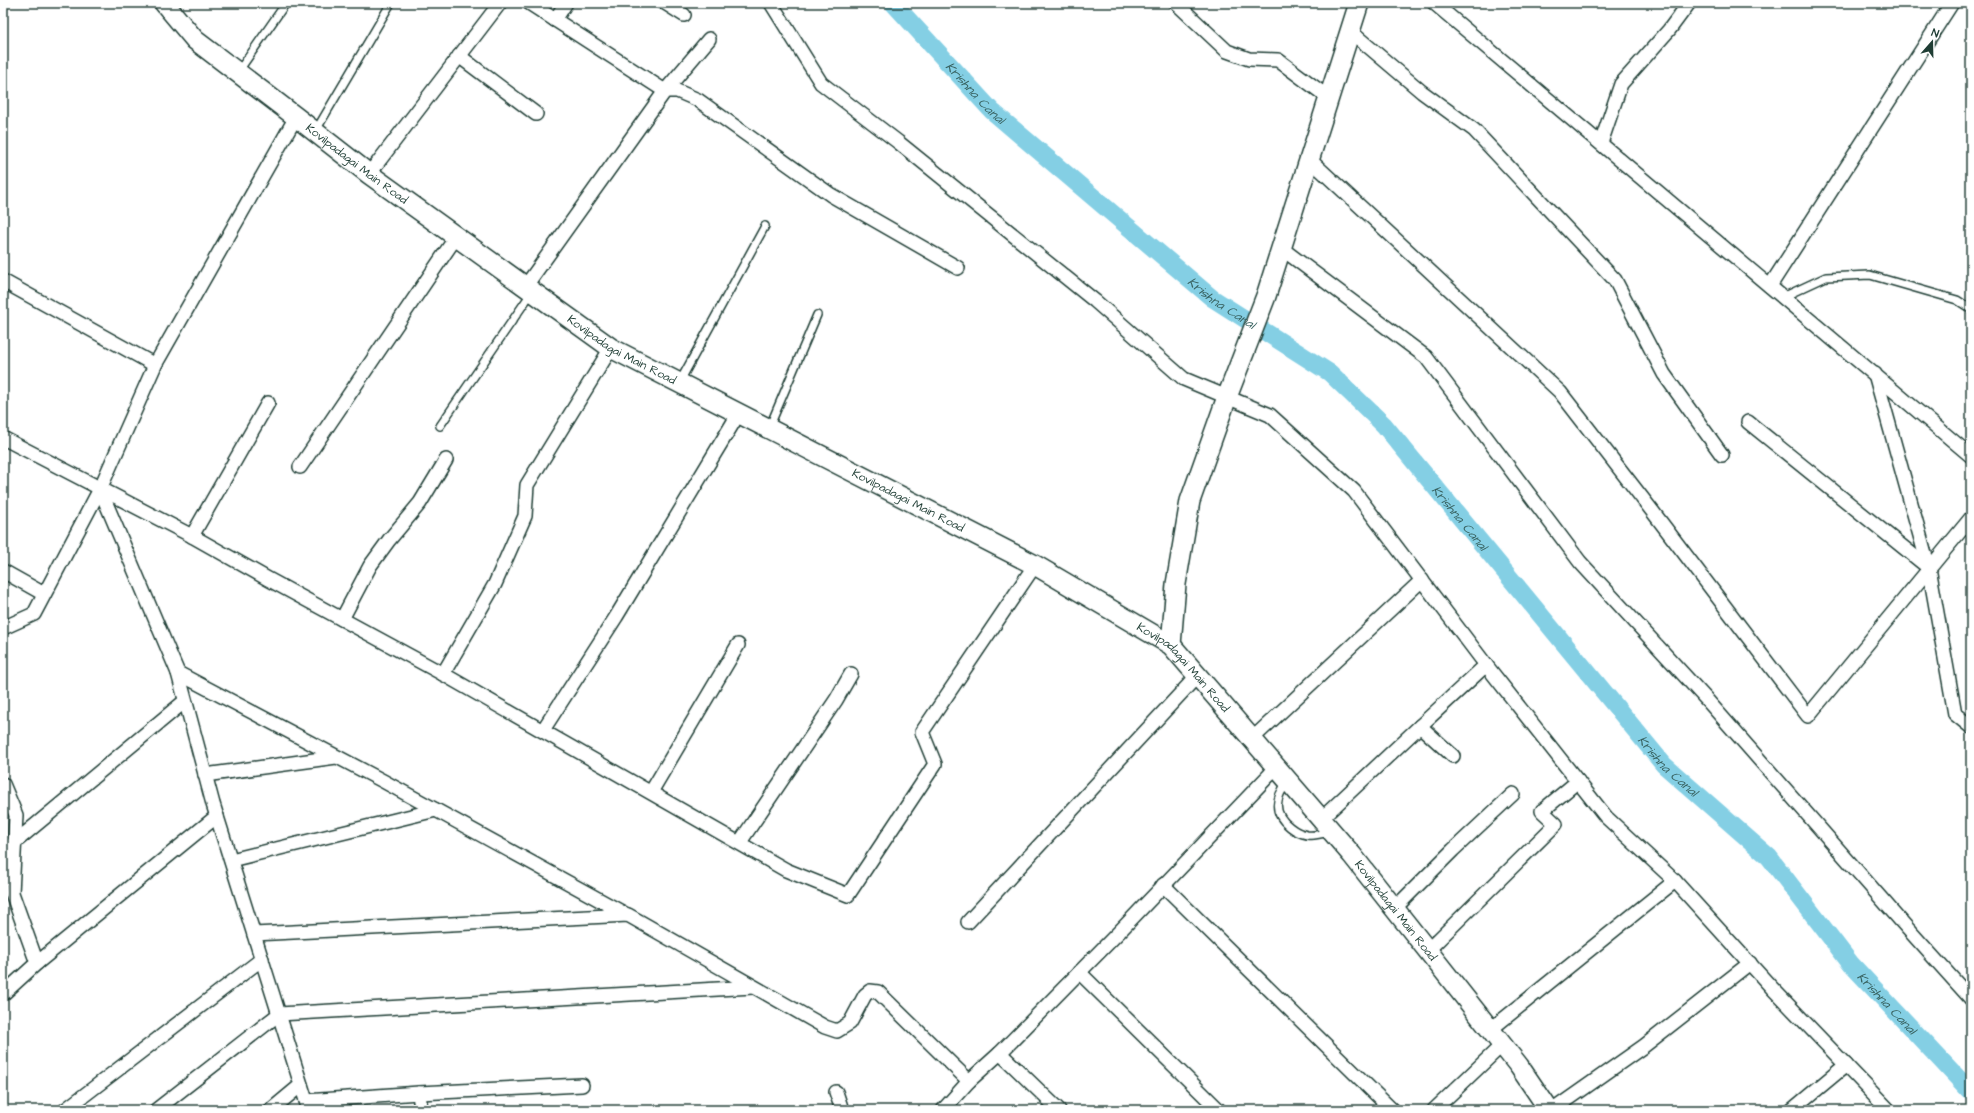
<svg xmlns="http://www.w3.org/2000/svg" width="1974" height="1113" font-family="'Architects Daughter',sans-serif">
	<rect width="100%" height="100%" fill="#fff"/>
	<filter id="ink" filterUnits="userSpaceOnUse"><feTurbulence type="fractalNoise" baseFrequency=".025" numOctaves="2"/><feDisplacementMap in="SourceGraphic" scale="8" xChannelSelector="R" yChannelSelector="G"/><feConvolveMatrix kernelMatrix="1 2 1 2 8 2 1 2 1" color-interpolation-filters="sRGB"/></filter>
	<g filter="url(#ink)">
		<g fill="none" stroke-linecap="round" stroke-linejoin="round">
			<path stroke="#84cfe4" stroke-width="18" id="s1" d="M893,3L992,111L1212,298L1330,373L1384,425L1664,765L1769,857L1851,964L1971,1092"/>
			<g stroke="#1f3d34" stroke-width="10">
				<g id="lane">
					<polyline points="238,72 286,3"/>
					<polyline points="315,132 391,3"/>
					<polyline points="1783,297 1826,277 1870,275 1957,300 1971,309"/>
					<polyline points="679,383 765,226"/>
					<polyline points="440,426 532,292"/>
					<polyline points="769,428 817,315"/>
					<path d="M1288,781C1275,798 1272,813 1290,827C1295,831 1301,834 1307,835C1314,836 1322,834 1329,832"/>
				</g>
			</g>
			<g stroke="#1f3d34" stroke-width="16">
				<g id="street">
					<polyline points="529,3 665,91 677,91 698,100 831,195 958,268"/>
					<polyline points="665,3 684,15"/>
					<polyline points="771,3 821,83 898,142 1095,301 1184,379 1270,415 1354,491 1486,665 1606,817 1675,881 1772,988 1889,1110"/>
					<polyline points="1176,3 1227,51 1249,59 1278,60 1329,98"/>
					<polyline points="1434,3 1971,456"/>
					<polyline points="555,20 566,3"/>
					<polyline points="1350,31 1422,92 1474,130 1615,280 1664,374 1722,455"/>
					<polyline points="459,56 536,114"/>
					<polyline points="1601,143 1621,84 1669,30 1689,3"/>
					<polyline points="1309,159 1560,392 1653,512 1808,716 1971,518"/>
					<polyline points="369,174 500,3"/>
					<polyline points="1281,248 1426,357 1580,562 1707,700 1908,929 1971,999"/>
					<polyline points="3,281 155,365"/>
					<polyline points="1770,286 1952,3"/>
					<polyline points="525,287 665,91 709,39"/>
					<polyline points="1875,374 1929,568 1955,714 1971,727"/>
					<polyline points="1748,422 1929,568"/>
					<polyline points="3,438 192,536 268,579 443,674 786,870 848,895 935,764 922,732 1035,565"/>
					<polyline points="300,467 456,237"/>
					<polyline points="100,489 178,673 213,804 309,1110"/>
					<polyline points="192,536 268,403"/>
					<polyline points="3,571 44,594"/>
					<polyline points="342,619 370,566 389,540 420,503 446,460"/>
					<polyline points="3,628 34,614 100,489 155,365 296,117"/>
					<polyline points="178,673 383,781 627,915"/>
					<polyline points="443,674 495,584 525,516 527,485 611,348"/>
					<polyline points="1420,726 1486,665"/>
					<polyline points="543,730 616,617 739,413"/>
					<polyline points="1252,739 1422,580"/>
					<polyline points="205,775 336,757"/>
					<polyline points="3,784 16,815 12,893 37,963 3,994"/>
					<polyline points="651,792 738,645"/>
					<polyline points="1321,819 1420,726 1453,756"/>
					<polyline points="740,842 836,700 851,674"/>
					<polyline points="3,852 185,701"/>
					<polyline points="231,860 436,810"/>
					<polyline points="1163,885 1392,1110"/>
					<polyline points="1394,909 1453,850 1513,794"/>
					<polyline points="968,922 1198,675"/>
					<polyline points="254,934 628,915 825,1027 837,1031 850,1023 865,995 870,991 878,992 969,1081"/>
					<polyline points="1427,951 1556,824 1542,811 1578,781"/>
					<polyline points="37,963 217,816"/>
					<polyline points="1079,972 1219,1110"/>
					<polyline points="1490,1030 1675,881"/>
					<polyline points="1000,1053 1059,1110"/>
					<polyline points="836,1092 842,1110"/>
					<polyline points="419,1093 421,1110"/>
					<polyline points="306,1101 419,1093 582,1085"/>
					<polyline points="65,1110 262,959"/>
					<polyline points="156,1110 279,1014 753,987"/>
					<polyline points="271,1110 301,1085"/>
					<polyline points="943,1110 969,1081 1000,1053 1120,931 1276,768"/>
					<polyline points="1434,1110 1502,1045"/>
					<polyline points="1553,1110 1644,1046 1750,963"/>
					<polyline points="1792,1110 1846,1065"/>
				</g>
			</g>
			<g stroke="#1f3d34" stroke-width="22">
				<g id="secondary">
					<path id="s2" d="M164,3L195,40L296,117L369,174L611,348L1035,565L1171,645L1352,855L1519,1066L1549,1110"/>
					<polyline points="1171,645 1176,584 1190,501 1227,397 1266,296 1359,3"/>
				</g>
			</g>
			<use href="#lane" stroke="#fff" stroke-width="7"/>
			<use href="#street" stroke="#fff" stroke-width="13"/>
			<use href="#secondary" stroke="#fff" stroke-width="19"/>
		</g>
	</g>
	<g text-anchor="middle" stroke-width="3" stroke-linejoin="round" paint-order="stroke">
		<g font-size="12" fill="#1f3d34" stroke="#fff">
			<text dy="4" stroke="none"><textPath href="#s2" startOffset="252">Kovilpadagai Main Road</textPath></text>
			<text dy="4" stroke="none"><textPath href="#s2" startOffset="576">Kovilpadagai Main Road</textPath></text>
			<text dy="4" stroke="none"><textPath href="#s2" startOffset="900">Kovilpadagai Main Road</textPath></text>
			<text dy="4" stroke="none"><textPath href="#s2" startOffset="1224">Kovilpadagai Main Road</textPath></text>
			<text dy="4" stroke="none"><textPath href="#s2" startOffset="1548">Kovilpadagai Main Road</textPath></text>
		</g>
		<g font-size="13" font-style="italic" fill="#386260" stroke="#fff">
			<text dy="5" stroke="none"><textPath href="#s1" startOffset="122">Krishna Canal</textPath></text>
			<text dy="5" stroke="none"><textPath href="#s1" startOffset="446">Krishna Canal</textPath></text>
			<text dy="5" stroke="none"><textPath href="#s1" startOffset="770">Krishna Canal</textPath></text>
			<text dy="5" stroke="none"><textPath href="#s1" startOffset="1094">Krishna Canal</textPath></text>
			<text dy="5" stroke="none"><textPath href="#s1" startOffset="1418">Krishna Canal</textPath></text>
		</g>
	</g>
	<rect width="1974" height="1113" fill="none" stroke="#fff" stroke-width="16"/>
	<rect x="8" y="8" width="1958" height="1097" fill="none" stroke="#1f3d34" stroke-width="1.5" filter="url(#ink)"/>
	<g transform="translate(1932 42) rotate(20)" stroke="#ffffff" stroke-width="3" paint-order="stroke">
	<path d="M0-3L7 15L0 10L-7 15Z" fill="#1f3d34"/>
	<text y="-6" font-size="11" font-weight="bold" text-anchor="middle" fill="#1f3d34">N</text>
	</g>
</svg>
